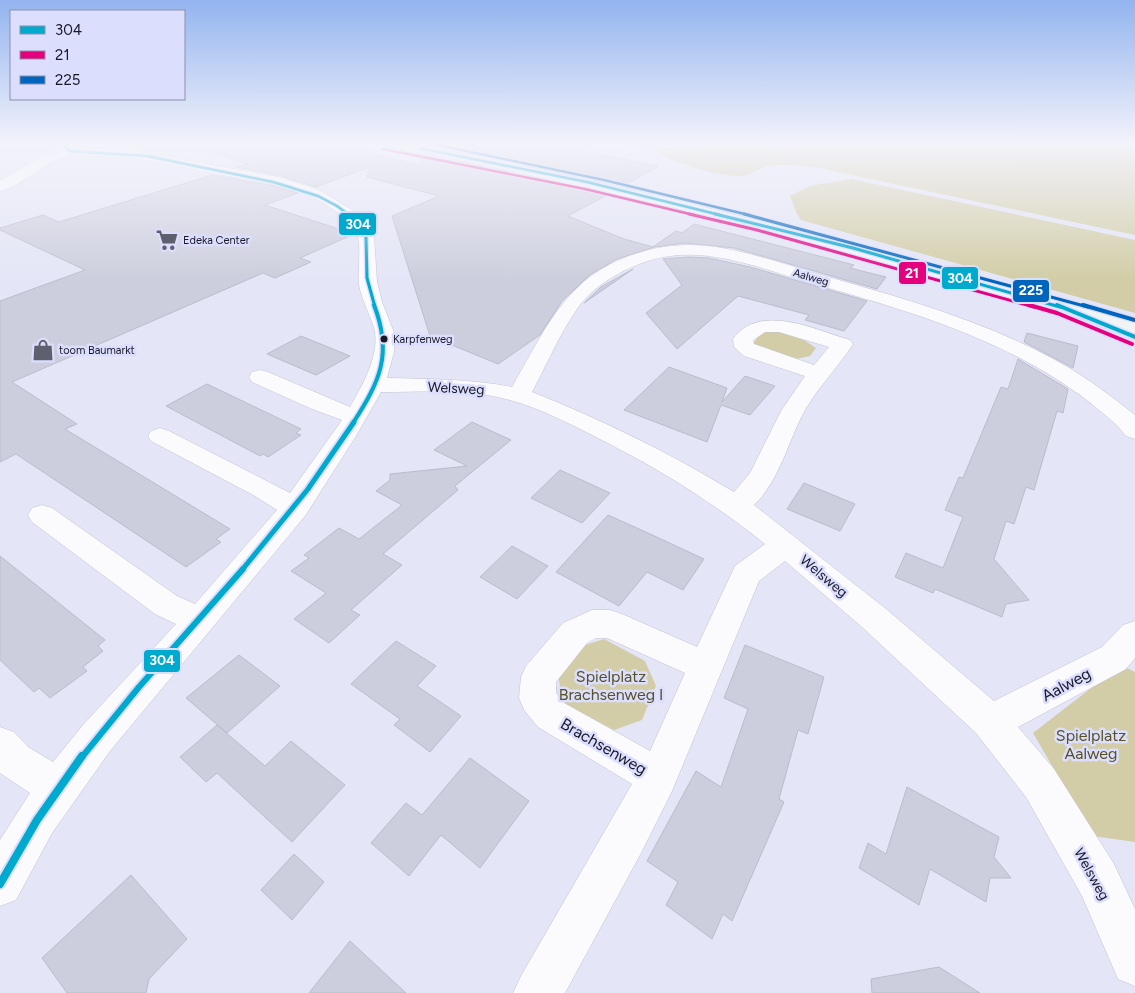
<svg xmlns="http://www.w3.org/2000/svg" width="1135" height="993" font-family="Figtree,sans-serif">
	<rect width="100%" height="100%" fill="#e4e5f6"/>
	<g fill="#d2cda6">
		<path d="M709,142H742L783,149L798,142H1109L1135,151V235L819,168C802,166 785,163 769,166C759,168 749,176 740,176C717,176 669,163 652,148H679Z"/>
		<polygon points="851,179 1135,240 1135,313 801,220 796,212 790,196 809,186"/>
		<polygon points="770,329 804,340 816,348 810,356 796,359 752,345 760,334"/>
		<polygon points="604,639 645,661 656,686 642,720 614,730 562,702 558,672 573,649"/>
		<polygon points="1121,665 1135,672 1135,842 1093,836 1033,733"/>
	</g>
	<g fill="#cdcedd" stroke="#bbbccb">
		<polygon points="200,142 320,142 420,165 421,155 479,166 607,195 568,216 624,239 653,247 676,231 682,233 694,224 854,265 850,268 886,277 877,289 734,248 685,243 655,247 617,259 591,274 562,301 540,335 498,364 430,336 392,216 439,196 367,177 370,167 316,187 278,175 236,167 248,164 199,149"/>
		<polygon points="442,142 594,142 577,150 659,166 623,186 436,146"/>
		<polygon points="212,175 273,186 298,193 265,205 354,234 300,258 311,262 275,278 263,273 12,382 77,424 65,429 230,529 216,539 221,542 186,567 16,454 0,462 0,301 85,270 0,230 0,228 43,215 59,222"/>
		<polygon points="689,257 709,258 750,267 867,301 844,331 805,320 809,315 738,296 677,349 646,313 682,285 663,259"/>
		<polygon points="633,269 584,303 601,287"/>
		<polygon points="1027,333 1078,346 1073,368 1024,342"/>
		<polygon points="301,336 350,356 316,375 267,354"/>
		<polygon points="1018,359 1068,389 1063,413 1057,411 1034,490 1026,487 1014,524 1006,521 994,559 1029,600 1006,604 1002,617 935,589 933,593 895,577 906,553 943,568 963,517 945,510 959,477 963,478 1001,387 1008,389"/>
		<polygon points="669,367 727,388 722,402 745,376 775,386 750,415 721,405 707,442 624,410"/>
		<polygon points="207,384 301,429 296,433 301,435 268,457 263,454 260,456 166,406"/>
		<polygon points="472,422 511,440 455,486 458,490 383,554 402,565 351,610 360,615 329,643 294,619 326,593 291,571 309,558 304,555 339,528 359,539 402,505 376,491 390,480 390,474 467,466 434,450"/>
		<polygon points="560,470 610,493 582,523 531,498"/>
		<polygon points="804,483 855,504 840,531 787,509"/>
		<polygon points="608,515 648,533 704,559 683,590 647,572 619,606 556,572"/>
		<polygon points="512,546 548,566 517,599 480,577"/>
		<polygon points="0,556 105,640 98,646 103,651 83,667 87,671 50,698 39,688 34,692 0,660"/>
		<polygon points="396,641 436,666 417,686 461,716 430,752 394,725 400,719 351,684"/>
		<polygon points="745,645 824,677 808,734 798,730 779,799 784,802 732,921 723,914 712,939 666,905 678,882 647,861 696,771 721,787 748,709 724,698"/>
		<polygon points="239,655 280,686 227,733 186,698"/>
		<polygon points="217,725 265,766 291,741 345,785 292,842 217,773 206,782 180,757"/>
		<polygon points="470,758 529,801 480,868 441,835 409,876 371,843 406,803 422,815"/>
		<polygon points="907,787 999,837 994,857 1011,878 990,878 986,902 930,869 919,905 859,868 868,843 886,854"/>
		<polygon points="294,854 324,882 292,920 261,890"/>
		<polygon points="131,875 187,939 149,979 146,993 67,993 42,958"/>
		<polygon points="350,941 406,993 309,993"/>
		<polygon points="939,967 980,993 872,993 871,979"/>
	</g>
	<g fill="none" stroke-linecap="round" stroke-linejoin="round">
		<g stroke="#c1c2d1" stroke-width="1">
			<g id="street">
				<polygon points="423,142 440,142 423,151 415,151 413,148"/>
				<polygon points="623,142 699,142 693,146 649,149 625,145"/>
				<path d="M77,147L140,152L278,177L317,189L349,208L366,223L374,237L377,281L382,302L395,335L394,352L387,378C429,379 471,379 512,387C539,341 560,290 609,265C632,253 658,246 685,245C729,244 772,261 814,273C899,297 987,321 1064,365C1089,379 1112,397 1135,415V439L1126,436C1116,422 1101,412 1088,401C1007,339 906,310 811,283C759,268 702,243 648,261C622,269 593,286 577,309C560,333 546,366 532,392C603,420 669,453 734,492L750,473L781,411L805,376L744,356L734,347L733,339C759,302 816,330 850,340L853,344C838,367 819,386 805,410C788,441 780,480 754,505L886,609L994,701L1102,647L1123,625L1135,621V658L1126,669L1018,727L1054,769L1114,864L1135,909V986L1118,979L1082,896L1026,797L976,733L862,627L785,561L759,581L672,791L641,853L565,993H513L521,976L632,784L538,727L524,710L519,698L521,677L526,666L563,623L592,610H610L622,614L697,647L735,566L765,544C713,502 656,467 596,437C570,424 542,409 513,401C472,388 424,392 381,392L356,436L305,516L110,751L52,833L16,900L0,906V840L30,793L0,773V727L14,732L28,747L53,762L83,725L176,624L155,614L32,522L28,515L32,508L42,505L52,508L177,596L195,604L277,510L255,496L151,441L148,436L151,431L160,428L169,431L290,493L342,420L312,409L252,382L249,377L252,372L260,370L268,372L350,407C362,386 381,354 374,328C370,314 362,301 359,285C357,270 363,241 355,230C344,214 323,202 306,194C277,183 247,180 217,174C176,166 136,156 93,156C86,156 78,154 71,155C45,160 25,185 0,191V181C23,168 50,148 77,147ZM765,332H779L829,347L814,365L754,344L753,340ZM596,638H607L685,673L650,751L564,703L556,693V682L587,643Z"/>
			</g>
		</g>
		<g stroke="#c1c2d1" stroke-width="1">
			<polygon id="secondary" points="378,142 403,142 479,156 668,198 861,246 1135,322 1135,334 849,253 667,206 479,164 384,146"/>
		</g>
		<use href="#street" fill="#fbfbfe" fill-rule="evenodd"/>
		<use href="#secondary" fill="#f1f4f5" fill-rule="evenodd"/>
		<g stroke="#dcdefe" stroke-width="4.5">
			<g id="bus-1-far5">
				<polyline points="68,142 65,147 70,151 147,156 273,182 318,196 337,206 349,215"/>
				<polyline points="629,142 649,145 693,142"/>
				<polyline points="419,148 587,182 720,215"/>
			</g>
		</g>
		<g stroke="#dcdefe" stroke-width="5.5">
			<g id="bus-1-far4">
				<polyline points="347,214 353,219 366,237 367,278 375,307"/>
				<polyline points="715,214 853,248 1060,307"/>
			</g>
		</g>
		<g stroke="#dcdefe" stroke-width="7">
			<g id="bus-1-far3">
				<polyline points="1057,305 1135,337"/>
				<path d="M353,423C380,381 393,354 374,305"/>
			</g>
		</g>
		<g stroke="#dcdefe" stroke-width="9">
			<polyline id="bus-1-far2" points="242,570 308,489 354,422"/>
		</g>
		<g stroke="#dcdefe" stroke-width="10">
			<polyline id="bus-1-far1" points="82,757 139,687 243,569"/>
		</g>
		<g stroke="#dcdefe" stroke-width="12">
			<polyline id="bus-1" points="0,884 37,820 82,756"/>
		</g>
		<g stroke="#dcdefe" stroke-width="4.5">
			<polyline id="bus-2-far2" points="383,149 585,189 694,215"/>
		</g>
		<g stroke="#dcdefe" stroke-width="5.5">
			<polyline id="bus-2-far1" points="689,214 757,230 1034,307"/>
		</g>
		<g stroke="#dcdefe" stroke-width="7">
			<polyline id="bus-2" points="1029,305 1057,313 1132,344"/>
		</g>
		<g stroke="#dcdefe" stroke-width="4.5">
			<polyline id="bus-3-far2" points="424,142 604,180 749,215"/>
		</g>
		<g stroke="#dcdefe" stroke-width="5.5">
			<polyline id="bus-3-far1" points="744,214 1088,307"/>
		</g>
		<g stroke="#dcdefe" stroke-width="7">
			<polyline id="bus-3" points="1083,305 1135,320"/>
		</g>
		<use href="#bus-1-far5" stroke="#00a9ce" stroke-width="2.5"/>
		<use href="#bus-1-far4" stroke="#00a9ce" stroke-width="3"/>
		<use href="#bus-1-far3" stroke="#00a9ce" stroke-width="4"/>
		<use href="#bus-1-far2" stroke="#00a9ce" stroke-width="5"/>
		<use href="#bus-1-far1" stroke="#00a9ce" stroke-width="6"/>
		<use href="#bus-1" stroke="#00a9ce" stroke-width="8"/>
		<use href="#bus-2-far2" stroke="#e5007d" stroke-width="2.5"/>
		<use href="#bus-2-far1" stroke="#e5007d" stroke-width="3"/>
		<use href="#bus-2" stroke="#e5007d" stroke-width="4"/>
		<use href="#bus-3-far2" stroke="#0065bd" stroke-width="2.5"/>
		<use href="#bus-3-far1" stroke="#0065bd" stroke-width="3"/>
		<use href="#bus-3" stroke="#0065bd" stroke-width="4"/>
	</g>
	<linearGradient id="sky" x2="0" y2="1"><stop stop-color="#93b4ef"/><stop offset="0.51" stop-color="#f3f3fb"/><stop offset="1" stop-color="#f3f3fb" stop-opacity="0"/></linearGradient>
	<rect width="1135" height="281" fill="url(#sky)"/>
	<defs>
		<g id="supermarket-bare" transform="scale(1.725)"><path d="M-6-5.5h2.5l.6 2H6L4.5 2H-2.5L-4.4-4H-6ZM-1.5 3.2a1.3 1.3 0 1 0 .1 0ZM3 3.2a1.3 1.3 0 1 0 .1 0Z" fill="#5f606f" stroke="#dcdefe" stroke-width="2.5" paint-order="stroke"/></g>
		<g id="shop-bare" transform="scale(1.725)"><path d="M-5-2.5h2.3a2.7 3.5 0 0 1 5.4 0H5L5.5 6h-11ZM-1.5-2.5h3a1.5 2.3 0 0 0-3 0Z" fill="#5f606f" stroke="#dcdefe" stroke-width="2.5" paint-order="stroke"/></g>
	</defs>
	<g fill-rule="evenodd">
		<use href="#supermarket-bare" x="167" y="240"/>
		<use href="#shop-bare" x="43" y="350"/>
	</g>
	<circle fill="#181826" stroke="#dcdefe" stroke-width="2" cx="384" cy="339" r="4.5"/>
	<g text-anchor="middle" stroke-width="5" stroke-linejoin="round" paint-order="stroke">
		<g font-size="11" fill="#181826" stroke="#dcdefe" text-anchor="start">
			<text x="183" y="244">Edeka Center</text>
			<text x="59" y="354">toom Baumarkt</text>
		</g>
		<g font-size="11" fill="#181826" stroke="#dcdefe">
			<text transform="translate(811 277) rotate(16)" y="4">Aalweg</text>
		</g>
		<g font-size="11" fill="#181826" stroke="#dcdefe" text-anchor="start">
			<text x="393" y="343">Karpfenweg</text>
		</g>
		<g font-size="14" fill="#181826" stroke="#dcdefe">
			<text transform="translate(456 388) rotate(3)" y="5">Welsweg</text>
			<text transform="translate(824 576) rotate(40)" y="5">Welsweg</text>
			<text transform="translate(1092 874) rotate(61)" y="5">Welsweg</text>
		</g>
		<g font-size="16" fill="#575124" stroke="#dcdefe">
			<text x="611" y="682">Spielplatz<tspan x="611" dy="18">Brachsenweg I</tspan></text>
			<text x="1091" y="741">Spielplatz<tspan x="1091" dy="18">Aalweg</tspan></text>
		</g>
		<g font-size="16" fill="#181826" stroke="#dcdefe">
			<text transform="translate(1066 684) rotate(-28)" y="6">Aalweg</text>
			<text transform="translate(604 746) rotate(30)" y="6">Brachsenweg</text>
		</g>
	</g>
	<g stroke="#dcdefe" stroke-width="2">
		<rect x="338" y="212" width="39" height="24" rx="5" fill="#00a9ce"/>
		<rect x="898" y="261" width="29" height="24" rx="5" fill="#e5007d"/>
		<rect x="941" y="266" width="38" height="24" rx="5" fill="#00a9ce"/>
		<rect x="1012" y="279" width="38" height="24" rx="5" fill="#0065bd"/>
		<rect x="143" y="649" width="38" height="24" rx="5" fill="#00a9ce"/>
	</g>
	<g font-size="14" text-anchor="middle" font-weight="bold" fill="#fff">
		<text x="358" y="229">304</text>
		<text x="912" y="278">21</text>
		<text x="960" y="283">304</text>
		<text x="1031" y="295">225</text>
		<text x="162" y="665">304</text>
	</g>
	<rect x="10" y="10" width="175" height="90" fill="#dcdefe" stroke="#8e8fa8"/>
	<rect x="20" y="26" width="25" height="8" fill="#00a9ce" stroke="#8e8fa8"/>
	<text x="55" y="35" font-size="15" fill="#181826">304</text>
	<rect x="20" y="51" width="25" height="8" fill="#e5007d" stroke="#8e8fa8"/>
	<text x="55" y="60" font-size="15" fill="#181826">21</text>
	<rect x="20" y="76" width="25" height="8" fill="#0065bd" stroke="#8e8fa8"/>
	<text x="55" y="85" font-size="15" fill="#181826">225</text>
</svg>
